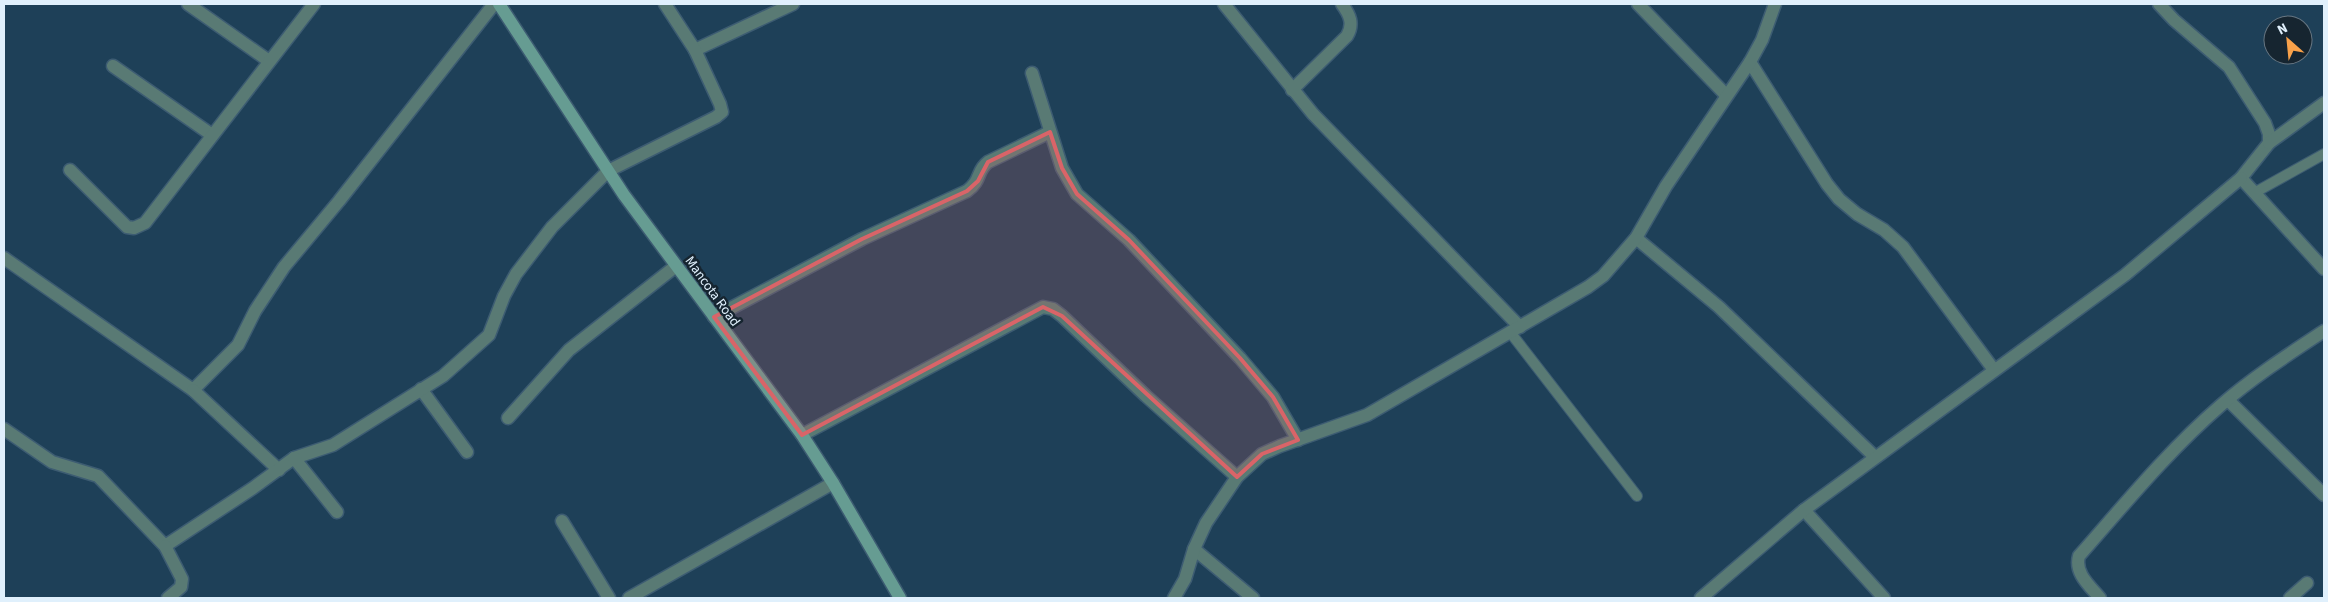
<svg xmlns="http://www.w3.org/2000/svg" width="2328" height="602" font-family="'Source Sans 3',sans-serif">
	<rect width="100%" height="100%" fill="#1e4058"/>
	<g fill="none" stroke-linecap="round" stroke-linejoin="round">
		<g stroke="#3d5c72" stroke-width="12">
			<g id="service">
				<polyline points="2254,193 2324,154"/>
				<polyline points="1510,332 1637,496"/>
			</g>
		</g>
		<g stroke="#3d5c72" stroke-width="15">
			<g id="minor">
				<polyline points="188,4 269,61"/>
				<polyline points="1224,4 1313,114 1520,327"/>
				<polyline points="1638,4 1726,95"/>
				<polyline points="2159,4 2174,20 2229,67 2265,123 2269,134 2269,143 2241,178 2324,269"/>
				<polyline points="695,50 793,4"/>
				<polyline points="1750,62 1827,184 1839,199 1857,214 1884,230 1903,247 1994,370"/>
				<polyline points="113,66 212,135"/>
				<polyline points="1032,73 1062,168 1077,194 1129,240 1240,358 1273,397 1298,440"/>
				<path d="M1292,90L1347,36C1354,24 1350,15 1342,4"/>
				<polyline points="2269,143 2324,103"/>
				<polyline points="70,170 127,227 134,228 145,223 314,4"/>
				<polyline points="1636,238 1719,307 1875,457"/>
				<polyline points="4,258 193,390 238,345 255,311 284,267 339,201 494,4"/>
				<path d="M714,317L862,239L967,191C982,180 976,171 988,162L1050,132"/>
				<polyline points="421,389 467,452"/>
				<polyline points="193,390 279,470"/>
				<polyline points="2228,400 2324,495"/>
				<polyline points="508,418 569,350 676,266"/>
				<polyline points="4,429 52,462 98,476 165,546 253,488 294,458 333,445 443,376 489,335 504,296 516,274 552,227 608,171 716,117 722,112 720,104 695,50 665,4"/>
				<polyline points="802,435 1043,307 1053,309 1062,316 1146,396 1237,477"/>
				<polyline points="294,458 337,512"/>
				<polyline points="1804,510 1884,598"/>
				<polyline points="562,521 609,598"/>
				<polyline points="165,546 182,579 181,587 168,598"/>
				<polyline points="1194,549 1253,598"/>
				<polyline points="629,598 833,483"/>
				<polyline points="1174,598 1185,579 1194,549 1206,523 1237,477 1262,454 1280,446 1367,415 1588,287 1603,276 1636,238 1666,186 1750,62 1762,40 1775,4"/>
				<polyline points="1701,598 1804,510 2125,275 2241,178"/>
				<path d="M2100,598C2090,586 2074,573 2079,556C2124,505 2168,451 2220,406C2252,378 2289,354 2324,331"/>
				<polyline points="2290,598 2307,583"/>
			</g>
		</g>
		<g stroke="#3d5c72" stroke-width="15">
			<polyline id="secondary" points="499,4 624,195 802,435 833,483 900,598"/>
		</g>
		<use href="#service" stroke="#597a74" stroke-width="10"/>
		<use href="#minor" stroke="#597a74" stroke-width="12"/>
		<use href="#secondary" stroke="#669c92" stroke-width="12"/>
	</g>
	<path fill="#d96468" fill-opacity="0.2" stroke="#d96468" stroke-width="4" stroke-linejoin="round" d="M1050,132L1062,168L1077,194L1129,240L1240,358L1273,397L1298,440L1262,454L1237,477L1062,316L1043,307L802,435L714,317L862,239L967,191L978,181L988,162Z"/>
	<g text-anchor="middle" stroke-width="5" stroke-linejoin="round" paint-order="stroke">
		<g font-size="14" fill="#e0f0fc" stroke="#162530">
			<text transform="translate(713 291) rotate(54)" y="5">Mancota Road</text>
		</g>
	</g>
	<rect width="2328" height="602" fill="none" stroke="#e0f0fc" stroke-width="10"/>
	<g transform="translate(2288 40) rotate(333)"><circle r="24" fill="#162530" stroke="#677682"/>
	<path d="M0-4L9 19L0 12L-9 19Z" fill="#f8a14a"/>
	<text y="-8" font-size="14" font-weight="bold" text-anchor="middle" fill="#e0f0fc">N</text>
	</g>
</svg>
